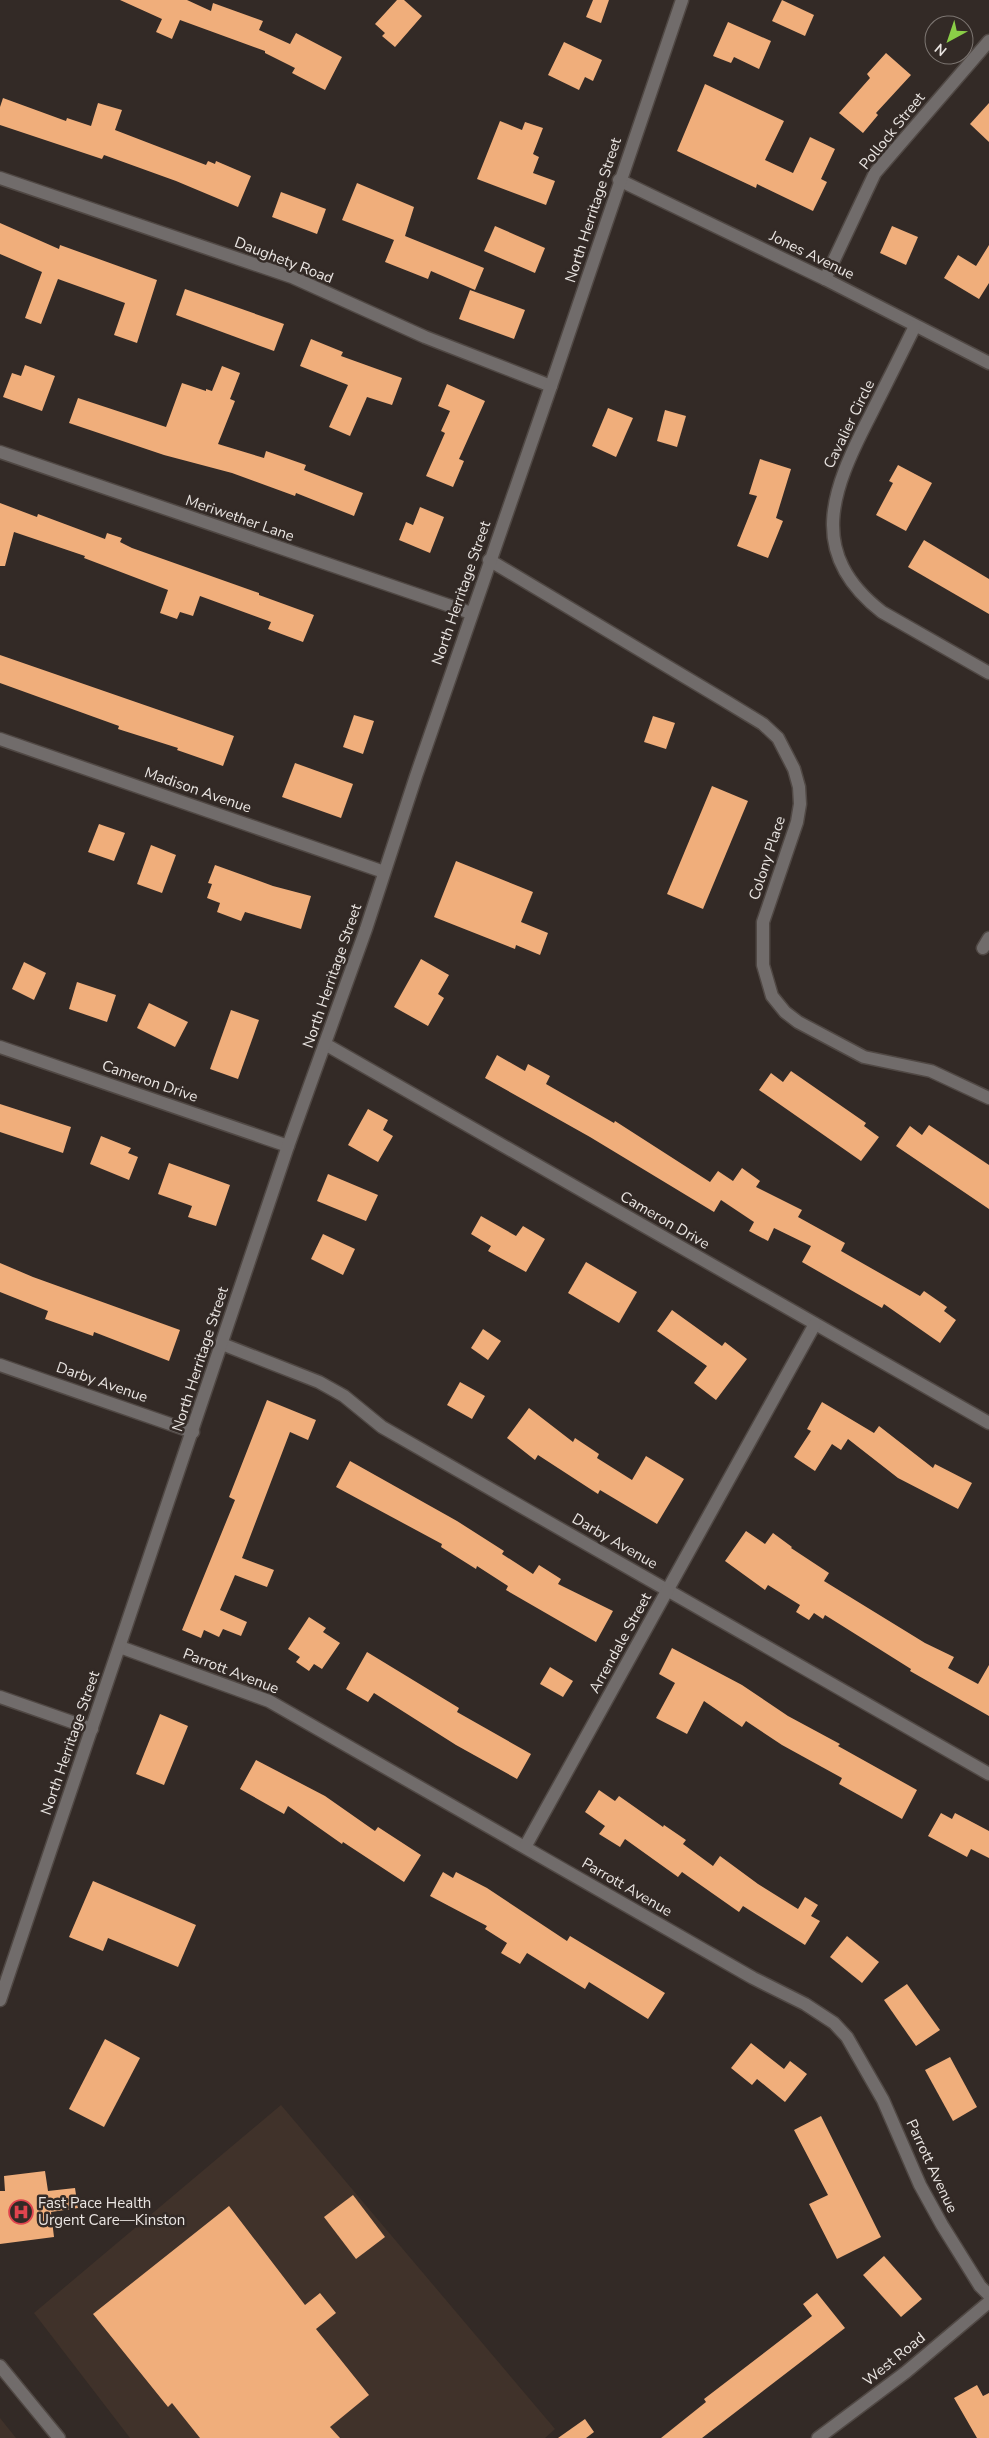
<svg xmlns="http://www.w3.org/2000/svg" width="989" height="2438" font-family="'Nunito Sans',sans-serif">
	<rect width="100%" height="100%" fill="#332a26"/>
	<g fill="#40322a">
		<polygon points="281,2105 555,2429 545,2438 130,2438 34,2313"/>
		<polygon points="0,2418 16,2438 0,2438"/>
	</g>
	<g fill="#f0ae7b">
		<polygon points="120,0 187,0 211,11 213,3 263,21 259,30 290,44 296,33 342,57 325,90 292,73 295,68 265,53 265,51 180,20 172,39 156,32 162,19"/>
		<polygon points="397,0 404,0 422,16 395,47 382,36 385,33 375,24"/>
		<polygon points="593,0 609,0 601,23 586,17"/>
		<polygon points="782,0 814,15 805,36 772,21"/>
		<polygon points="728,22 771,41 759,69 734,57 731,63 713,56"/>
		<polygon points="564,42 602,60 593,81 585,77 579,90 548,75"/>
		<polygon points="886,53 911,75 876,113 878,115 863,133 839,113 870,78 867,74"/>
		<polygon points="705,84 784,121 765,160 793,173 810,137 835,149 821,179 827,182 813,211 757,184 756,188 677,151"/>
		<polygon points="3,98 66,121 67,118 91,126 98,103 122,110 115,130 206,165 208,161 215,164 216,161 251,176 238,207 176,181 104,155 102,159 0,125 0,107"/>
		<polygon points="989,103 989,142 970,124"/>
		<polygon points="500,121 522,130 525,122 543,128 533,154 539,157 533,173 555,181 546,205 477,179"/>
		<polygon points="357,183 414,207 405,236 484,268 475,290 431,271 428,279 385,262 394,240 342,220"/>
		<polygon points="281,192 326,209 317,234 272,217"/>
		<polygon points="0,223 59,249 60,245 157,280 137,343 114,335 125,303 58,279 41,324 25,318 42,272 0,254"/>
		<polygon points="495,226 545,248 535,273 484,251"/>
		<polygon points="892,226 918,237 906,265 880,253"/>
		<polygon points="989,245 989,283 979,299 944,278 958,255 976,266"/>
		<polygon points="185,289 284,324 274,351 176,315"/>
		<polygon points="470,290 525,310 514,339 459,319"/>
		<polygon points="311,339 343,352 341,356 402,378 392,405 367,397 350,436 329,427 348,385 300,366"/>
		<polygon points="25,365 55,376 42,411 3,397 12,373 21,376"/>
		<polygon points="222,366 240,373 230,399 235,401 218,444 264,458 266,451 306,465 304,470 363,493 354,516 296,493 295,496 232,473 164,455 69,423 78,398 166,427 182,383 206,391 206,389 212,391"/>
		<polygon points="447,384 485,401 459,459 464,461 453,487 426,476 445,433 441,431 450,411 438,406"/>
		<polygon points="608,408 633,418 616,457 592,446"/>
		<polygon points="665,410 686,416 677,447 657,441"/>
		<polygon points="760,459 791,469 776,518 783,521 768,558 737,546 757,496 749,494"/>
		<polygon points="898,465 932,483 906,531 876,515 893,483 889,481"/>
		<polygon points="0,503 37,517 38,514 105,539 107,533 122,538 120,542 132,548 259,593 259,595 314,615 303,642 268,629 271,622 200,596 193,616 180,612 177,619 160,613 168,590 84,558 85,556 14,532 5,566 0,566"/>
		<polygon points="420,507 444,517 430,553 399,540 406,522 413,525"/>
		<polygon points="924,540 989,579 989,614 908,567"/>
		<polygon points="0,655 234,736 223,766 177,750 178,748 118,729 119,726 0,683"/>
		<polygon points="354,715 374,721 363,754 343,747"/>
		<polygon points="653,716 675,723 666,749 644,742"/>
		<polygon points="295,763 353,784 341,818 282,797"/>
		<polygon points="712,786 748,801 703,909 667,894"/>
		<polygon points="99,824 125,833 114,861 88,852"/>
		<polygon points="151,845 176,855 162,893 137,884"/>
		<polygon points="456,861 533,892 521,922 548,933 540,955 516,945 515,949 434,917"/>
		<polygon points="215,865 273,886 311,896 301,929 245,912 241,921 217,912 220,903 207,898 212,884 208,883"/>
		<polygon points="421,959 449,975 438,994 444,998 428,1026 394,1007"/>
		<polygon points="24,962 46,973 34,1000 12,989"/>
		<polygon points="77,982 116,995 107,1022 69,1009"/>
		<polygon points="149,1003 188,1022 175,1047 137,1028"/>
		<polygon points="231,1010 259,1020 238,1079 210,1069"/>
		<polygon points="497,1055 525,1071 528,1064 550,1076 546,1084 614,1123 615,1121 710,1182 718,1171 733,1181 742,1168 760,1181 756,1187 802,1210 798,1217 845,1243 841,1251 920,1296 924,1291 947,1307 944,1311 956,1320 940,1343 884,1304 882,1308 802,1262 811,1246 774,1228 768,1241 749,1231 754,1222 721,1200 714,1212 590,1137 485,1078"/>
		<polygon points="791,1071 866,1123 864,1126 879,1137 861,1161 759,1090 771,1073 783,1082"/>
		<polygon points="0,1104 71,1127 63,1153 0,1132"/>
		<polygon points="368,1109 388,1120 383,1130 393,1136 378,1162 348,1145"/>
		<polygon points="929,1125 989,1165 989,1209 896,1146 910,1126 922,1135"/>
		<polygon points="101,1136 131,1148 128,1153 138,1157 129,1180 90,1164"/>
		<polygon points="169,1163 230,1185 216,1226 188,1217 192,1206 158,1194"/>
		<polygon points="328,1174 378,1195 366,1221 317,1201"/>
		<polygon points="481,1216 516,1236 523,1226 545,1239 526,1272 488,1251 491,1246 471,1234"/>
		<polygon points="323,1234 355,1249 343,1275 311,1259"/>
		<polygon points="586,1262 637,1292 619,1323 568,1293"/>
		<polygon points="0,1263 33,1277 180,1330 169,1361 94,1332 93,1336 45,1319 48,1311 0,1292"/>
		<polygon points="672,1310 722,1346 725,1342 747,1359 716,1400 694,1383 707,1366 657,1331"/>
		<polygon points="483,1329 501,1341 488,1360 471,1348"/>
		<polygon points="460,1382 485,1396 472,1419 447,1405"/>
		<polygon points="267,1400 316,1420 308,1440 290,1432 242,1558 274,1570 267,1587 235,1575 220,1610 247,1622 241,1636 223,1629 219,1637 204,1630 201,1638 182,1630 235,1500 229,1497"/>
		<polygon points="822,1402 874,1433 879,1426 933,1468 935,1464 972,1483 958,1509 898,1478 848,1439 841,1450 832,1444 815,1471 794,1457 811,1431 807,1429"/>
		<polygon points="529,1408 573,1442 575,1438 599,1454 597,1458 632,1480 646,1456 684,1479 657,1524 600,1490 598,1494 538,1455 535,1460 507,1438"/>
		<polygon points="350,1461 457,1521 504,1551 502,1554 533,1574 539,1565 561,1579 558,1584 613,1611 596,1642 506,1590 508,1586 477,1566 476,1569 441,1547 442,1544 336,1487"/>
		<polygon points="746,1531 765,1544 773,1533 792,1547 791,1548 829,1573 824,1581 925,1643 954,1657 948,1668 978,1684 989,1665 989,1716 910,1671 911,1669 825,1615 823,1619 814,1613 809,1620 796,1612 800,1605 768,1585 765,1590 725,1561"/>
		<polygon points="309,1617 326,1628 323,1632 340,1643 322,1669 314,1664 309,1671 296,1662 300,1657 288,1649"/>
		<polygon points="672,1648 742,1685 788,1716 840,1744 838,1746 917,1790 902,1819 839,1784 842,1778 782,1745 746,1721 742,1727 704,1701 687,1734 656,1718 675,1683 659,1674"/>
		<polygon points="367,1652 459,1708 457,1712 531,1754 517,1779 456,1745 374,1693 368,1702 346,1689"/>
		<polygon points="550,1667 573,1681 563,1697 540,1684"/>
		<polygon points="160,1714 188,1726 164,1785 136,1774"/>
		<polygon points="256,1760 325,1796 375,1831 378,1827 421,1855 404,1882 343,1842 342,1844 288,1806 284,1814 240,1789"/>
		<polygon points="599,1790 615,1801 619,1796 663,1827 664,1825 686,1840 683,1844 713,1866 720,1856 758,1884 798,1909 805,1897 818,1905 811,1916 820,1921 805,1945 743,1906 739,1912 682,1872 678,1877 625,1839 620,1847 599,1834 605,1826 585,1812"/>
		<polygon points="941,1813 952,1819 955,1813 989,1831 989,1858 971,1849 967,1857 928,1836"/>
		<polygon points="443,1872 453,1878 456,1872 487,1888 567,1941 570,1936 665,1993 648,2019 589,1982 585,1989 527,1953 520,1964 501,1953 507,1943 485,1929 487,1926 430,1896"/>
		<polygon points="93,1881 196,1925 178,1967 108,1938 103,1951 69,1937"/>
		<polygon points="847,1936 879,1962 862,1983 830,1957"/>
		<polygon points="907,1984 940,2030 916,2046 884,2000"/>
		<polygon points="105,2039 140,2058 104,2127 69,2109"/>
		<polygon points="751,2043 784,2069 790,2061 807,2074 785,2102 757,2079 752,2085 731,2068"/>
		<polygon points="950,2057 977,2107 953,2121 925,2070"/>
		<polygon points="821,2116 881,2237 837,2259 809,2204 828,2195 794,2130"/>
		<polygon points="45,2171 48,2191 75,2188 78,2208 51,2212 54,2237 0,2244 0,2191 5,2191 4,2176"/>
		<polygon points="353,2195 385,2237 356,2259 324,2217"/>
		<polygon points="229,2206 305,2305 320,2293 336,2313 316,2329 369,2395 330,2427 340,2438 200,2438 172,2403 168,2407 93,2314"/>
		<polygon points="884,2256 922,2299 901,2317 863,2275"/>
		<polygon points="817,2293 845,2328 702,2438 661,2438 706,2402 704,2399 812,2316 803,2304"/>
		<polygon points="977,2385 983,2396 989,2393 989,2438 977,2438 954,2398"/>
		<polygon points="585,2419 594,2432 586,2438 558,2438"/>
	</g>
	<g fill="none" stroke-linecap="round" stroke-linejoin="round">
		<g stroke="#504844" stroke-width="15">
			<g id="minor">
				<polyline points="0,178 292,277 425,337 551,386"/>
				<polyline points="619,180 825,279 989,363"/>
				<polyline points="825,279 875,173 989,41"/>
				<path d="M915,326C900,357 884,388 869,418C832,490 806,553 882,612L989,673"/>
				<polyline points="0,452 471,613"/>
				<polyline points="489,560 727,702 763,724 778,738 794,769 799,787 800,804 797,822 763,922 763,965 772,996 785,1012 798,1022 864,1057 931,1071 989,1098"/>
				<polyline points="0,739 384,872"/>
				<polyline points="983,948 989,938"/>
				<polyline points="325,1044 989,1423"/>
				<polyline points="0,1047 288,1146"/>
				<polyline points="222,1344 319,1382 344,1396 382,1427 989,1774"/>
				<polyline points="0,1365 193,1432"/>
				<polyline points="120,1647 269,1701 753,1978 805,2004 834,2023 847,2037 883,2100 920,2185 942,2225 980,2286 989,2295"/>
				<polyline points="0,1697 92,1729"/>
				<polyline points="525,1847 815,1324"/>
				<polyline points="0,2000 288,1146 366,929 416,776 551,386 682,0"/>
				<polyline points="0,2366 59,2438"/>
				<polyline points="818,2438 906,2372 989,2302"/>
			</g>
		</g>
		<use href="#minor" stroke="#716c6b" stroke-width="12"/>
	</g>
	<defs>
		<g id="hospital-ring" transform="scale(1.25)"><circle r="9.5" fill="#332a26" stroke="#e0444e" stroke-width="1.5"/><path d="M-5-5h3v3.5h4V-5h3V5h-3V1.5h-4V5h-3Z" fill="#e0444e"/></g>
	</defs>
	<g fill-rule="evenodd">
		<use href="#hospital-ring" x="21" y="2212"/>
	</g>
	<g text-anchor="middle" stroke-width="5" stroke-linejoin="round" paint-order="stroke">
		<g font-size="15" fill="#eae5e2" stroke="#332a26">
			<text transform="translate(892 131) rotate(-51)" y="5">Pollock Street</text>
			<text transform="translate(593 210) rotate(-72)" y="5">North Herritage Street</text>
			<text transform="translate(812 255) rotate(26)" y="5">Jones Avenue</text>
			<text transform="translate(284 260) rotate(21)" y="5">Daughety Road</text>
			<text transform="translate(849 424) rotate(-64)" y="5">Cavalier Circle</text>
			<text transform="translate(240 518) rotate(19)" y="5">Meriwether Lane</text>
			<text transform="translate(461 593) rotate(-71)" y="5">North Herritage Street</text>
			<text transform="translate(198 790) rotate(19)" y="5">Madison Avenue</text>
			<text transform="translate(767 858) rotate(-72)" y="5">Colony Place</text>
			<text transform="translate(332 976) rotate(-71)" y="5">North Herritage Street</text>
			<text transform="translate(150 1081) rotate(19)" y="5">Cameron Drive</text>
			<text transform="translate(665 1220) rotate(30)" y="5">Cameron Drive</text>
			<text transform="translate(200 1359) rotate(-72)" y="5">North Herritage Street</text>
			<text transform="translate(102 1382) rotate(19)" y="5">Darby Avenue</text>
			<text transform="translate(615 1541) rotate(30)" y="5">Darby Avenue</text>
			<text transform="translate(620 1643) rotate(-61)" y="5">Arrendale Street</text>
			<text transform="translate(231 1671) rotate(21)" y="5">Parrott Avenue</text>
			<text transform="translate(70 1743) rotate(-71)" y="5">North Herritage Street</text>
			<text transform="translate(627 1887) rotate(30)" y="5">Parrott Avenue</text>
			<text transform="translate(932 2166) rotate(65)" y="5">Parrott Avenue</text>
			<text transform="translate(894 2359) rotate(-39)" y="5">West Road</text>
		</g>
		<g font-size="15" fill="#eae5e2" stroke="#332a26" text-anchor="start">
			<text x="38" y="2208">Fast Pace Health<tspan x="38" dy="17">Urgent Care—Kinston</tspan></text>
		</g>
	</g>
	<g transform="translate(949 40) rotate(220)"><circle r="24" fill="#332a26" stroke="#7c7571"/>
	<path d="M0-4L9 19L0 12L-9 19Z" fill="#8ace47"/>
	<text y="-8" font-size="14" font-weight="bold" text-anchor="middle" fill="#eae5e2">N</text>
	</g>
</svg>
